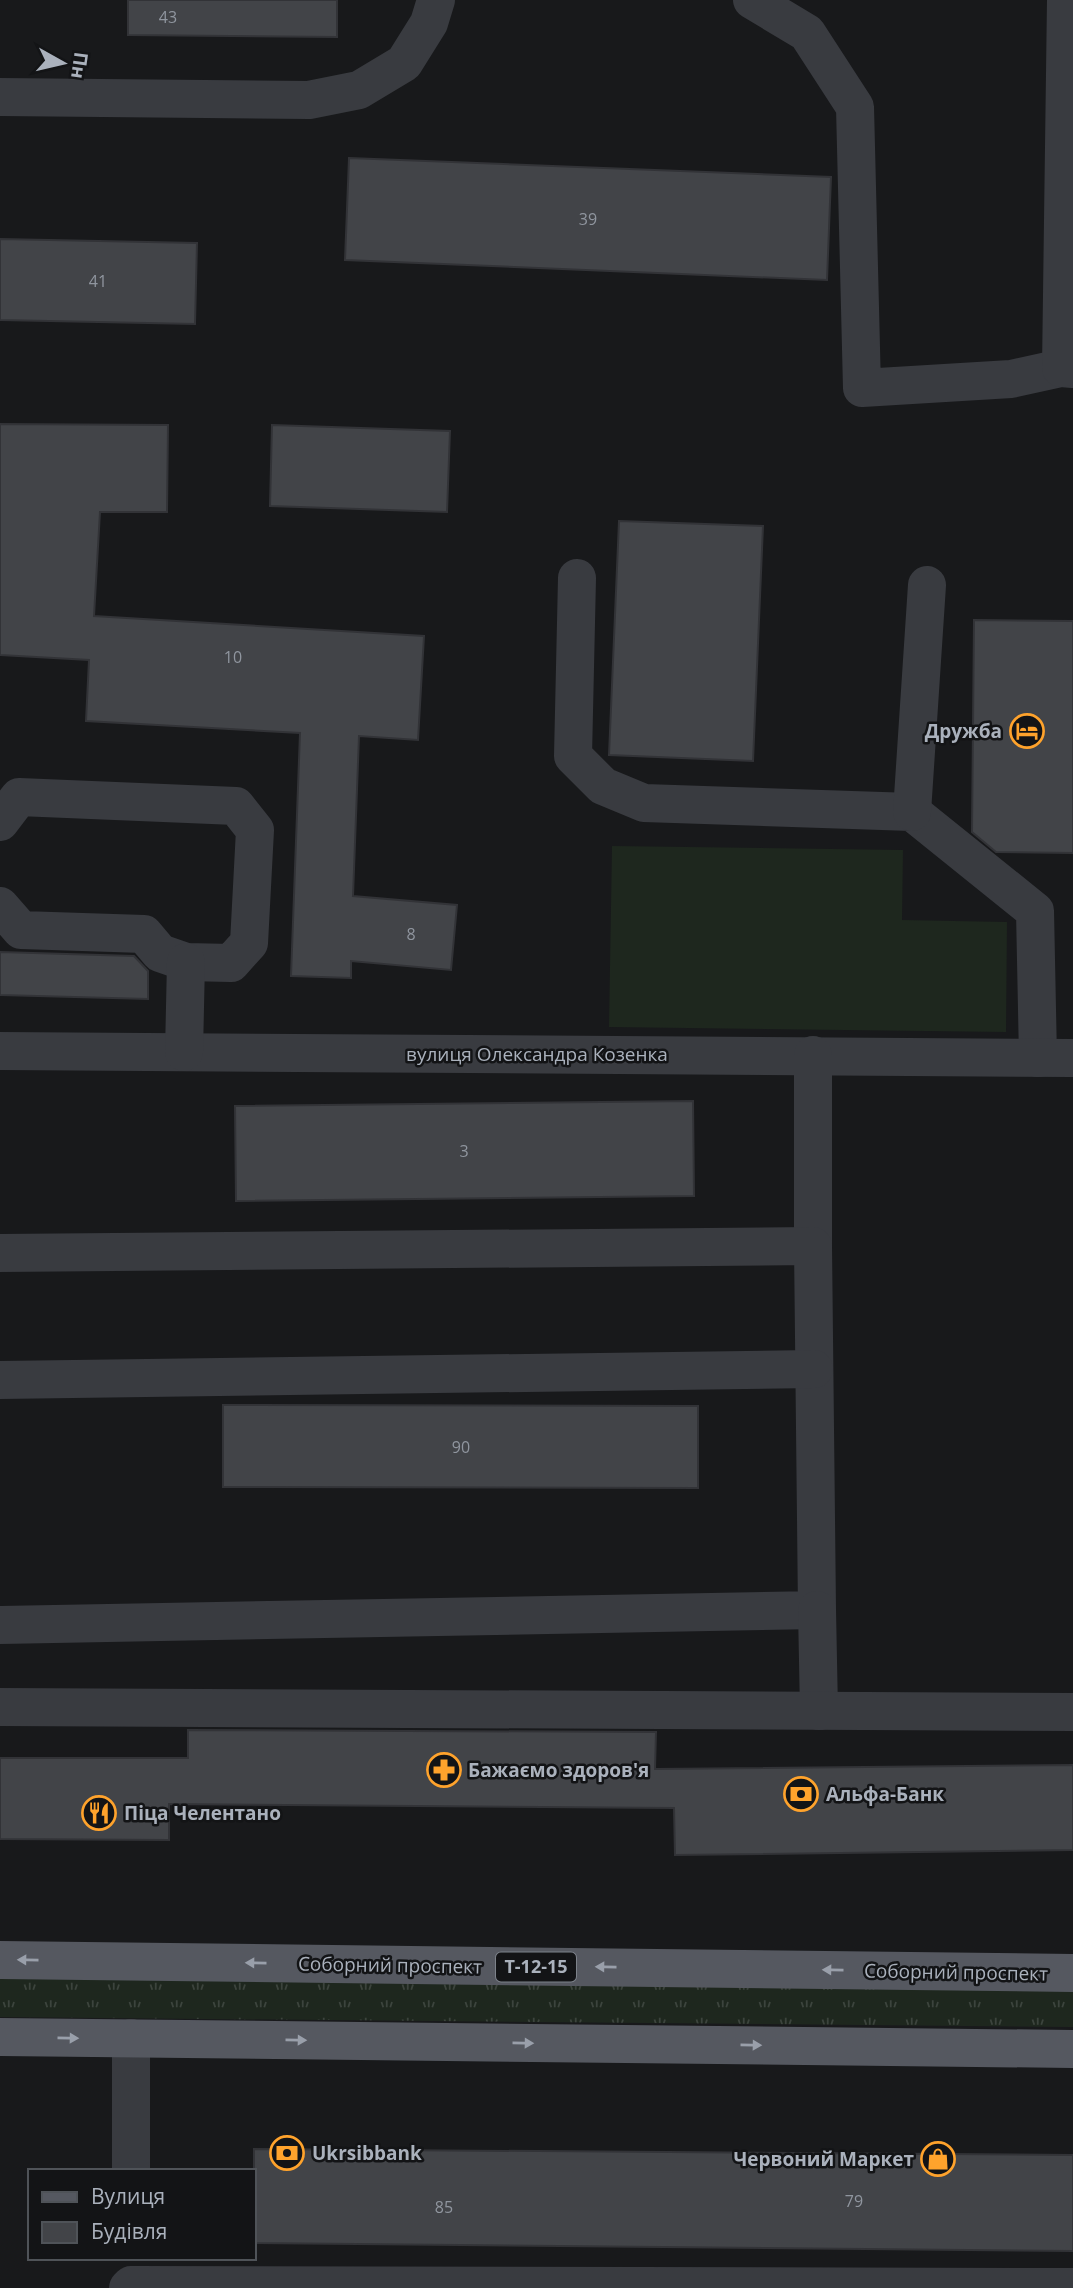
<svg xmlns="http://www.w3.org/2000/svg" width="1073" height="2288" font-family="'Open Sans',sans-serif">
	<defs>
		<pattern id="grass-tufts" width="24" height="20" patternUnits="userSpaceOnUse" patternTransform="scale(1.75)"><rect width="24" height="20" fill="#1e271e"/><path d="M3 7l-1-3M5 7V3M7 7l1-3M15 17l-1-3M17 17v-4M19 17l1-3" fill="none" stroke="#3c443d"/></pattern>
	</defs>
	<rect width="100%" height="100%" fill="#18191b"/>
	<polygon fill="url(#grass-tufts)" points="0,1974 1073,1991 1073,2027 0,2017"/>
	<polygon fill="#1e271e" points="612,846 903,850 902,920 1007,922 1006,1032 609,1027"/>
	<g fill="#424448" stroke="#323337" stroke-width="2">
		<polygon points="128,0 337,0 337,37 128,35"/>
		<polygon points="349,158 831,177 827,280 345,260"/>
		<polygon points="0,239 197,243 195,324 0,320"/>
		<polygon points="0,424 168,425 167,512 100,512 94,616 424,636 418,740 359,736 353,896 457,905 451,970 351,961 351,978 291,976 300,733 86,721 89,660 0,655"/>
		<polygon points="272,425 450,431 447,512 270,506"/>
		<polygon points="619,521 763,526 753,761 609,755"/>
		<polygon points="974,620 1073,621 1073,853 996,852 972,832"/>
		<polygon points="0,952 134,956 148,971 148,999 0,995"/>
		<polygon points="693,1101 694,1196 236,1201 235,1106"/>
		<polygon points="223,1405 698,1406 698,1488 223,1487"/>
		<polygon points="188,1730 656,1732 655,1769 1073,1765 1073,1850 675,1855 674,1808 169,1804 169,1840 0,1839 0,1758 188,1758"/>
		<polygon points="254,2149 1073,2155 1073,2251 254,2243"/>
	</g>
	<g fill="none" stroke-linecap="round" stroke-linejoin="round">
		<g stroke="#393b40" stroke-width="38">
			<polyline points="752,0 807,33 855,107 862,388 1011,379 1061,368 1073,369"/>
			<polyline points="0,97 309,100 359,90 404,63 429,23 436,0"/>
			<polyline points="1061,368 1066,0"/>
			<polyline points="577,578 573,756 603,786 644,803 912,812 1035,911 1038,1058"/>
			<polyline points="912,812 927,585"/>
			<polyline points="0,822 19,797 236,806 255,830 249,943 231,963 186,962 160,953 144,934 21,930 0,906"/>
			<polyline points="0,1051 1073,1058"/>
			<polyline points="184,1052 186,962"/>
			<polyline points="813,1246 813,1055"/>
			<polyline points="0,1253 813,1246 817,1610 0,1625"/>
			<polyline points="0,1380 814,1369"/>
			<polyline points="817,1610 819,1711"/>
			<polyline points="0,1707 1073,1712"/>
			<polyline points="131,2038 131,2171"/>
			<polyline points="128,2288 131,2285 1073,2287"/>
		</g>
		<g stroke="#555860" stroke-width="38">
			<polyline points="0,1960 1073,1973"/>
			<polyline points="0,2037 1073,2049"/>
		</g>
	</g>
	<defs><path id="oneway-solid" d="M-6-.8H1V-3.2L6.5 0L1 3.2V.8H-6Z" transform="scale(1.75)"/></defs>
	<g fill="#999faa">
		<use href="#oneway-solid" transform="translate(28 1960) rotate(-179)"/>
		<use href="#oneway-solid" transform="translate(256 1963) rotate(-179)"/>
		<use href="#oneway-solid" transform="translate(606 1967) rotate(-179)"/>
		<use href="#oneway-solid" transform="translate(833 1970) rotate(-179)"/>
		<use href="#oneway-solid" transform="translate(68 2038) rotate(1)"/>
		<use href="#oneway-solid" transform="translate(296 2040) rotate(1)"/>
		<use href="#oneway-solid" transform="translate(523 2043) rotate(1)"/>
		<use href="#oneway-solid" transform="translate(751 2045) rotate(1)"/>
	</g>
	<defs>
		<g id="hotel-ring" transform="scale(1.75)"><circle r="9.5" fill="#131416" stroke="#ffa32c" stroke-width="1.5"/><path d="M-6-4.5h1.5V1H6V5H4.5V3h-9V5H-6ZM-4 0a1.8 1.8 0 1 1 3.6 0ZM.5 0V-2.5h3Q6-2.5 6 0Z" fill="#ffa32c"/></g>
		<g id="pharmacy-ring" transform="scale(1.75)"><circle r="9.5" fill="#131416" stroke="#ffa32c" stroke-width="1.5"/><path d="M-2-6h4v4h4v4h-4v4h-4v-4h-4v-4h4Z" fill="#ffa32c"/></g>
		<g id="bank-ring" transform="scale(1.75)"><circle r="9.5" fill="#131416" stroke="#ffa32c" stroke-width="1.5"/><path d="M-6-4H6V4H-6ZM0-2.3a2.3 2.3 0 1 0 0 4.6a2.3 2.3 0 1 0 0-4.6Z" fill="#ffa32c"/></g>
		<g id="restaurant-ring" transform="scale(1.75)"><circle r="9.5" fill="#131416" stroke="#ffa32c" stroke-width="1.5"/><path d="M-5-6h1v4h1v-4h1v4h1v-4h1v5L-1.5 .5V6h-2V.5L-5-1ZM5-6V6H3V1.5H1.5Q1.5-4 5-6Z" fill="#ffa32c"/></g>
		<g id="shop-ring" transform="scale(1.75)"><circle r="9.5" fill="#131416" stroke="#ffa32c" stroke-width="1.5"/><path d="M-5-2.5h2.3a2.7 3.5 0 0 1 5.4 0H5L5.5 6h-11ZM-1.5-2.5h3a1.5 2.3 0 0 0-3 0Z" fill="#ffa32c"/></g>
	</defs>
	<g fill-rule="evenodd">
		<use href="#hotel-ring" x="1027" y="731"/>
		<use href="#pharmacy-ring" x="444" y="1770"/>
		<use href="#bank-ring" x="801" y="1794"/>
		<use href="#restaurant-ring" x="99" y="1813"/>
		<use href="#bank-ring" x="287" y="2153"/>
		<use href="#shop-ring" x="938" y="2159"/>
	</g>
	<g text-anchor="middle" stroke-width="5" stroke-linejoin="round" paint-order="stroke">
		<g font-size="16" fill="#90969f">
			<text x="168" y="23">43</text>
			<text x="588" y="225">39</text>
			<text x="98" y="287">41</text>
			<text x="233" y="663">10</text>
			<text x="411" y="940">8</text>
			<text x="464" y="1157">3</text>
			<text x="461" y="1453">90</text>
			<text x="854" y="2207">79</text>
			<text x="444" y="2213">85</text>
		</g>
		<rect fill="#131416" stroke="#7d828a" stroke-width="2" x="496" y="1952.5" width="80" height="29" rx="5"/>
		<g font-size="18" font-weight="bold" fill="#aab1bc">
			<text x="536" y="1973">Т-12-15</text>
		</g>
		<g font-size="19" font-weight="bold" fill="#aab1bc" stroke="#131416" text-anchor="start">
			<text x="1002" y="738" text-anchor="end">Дружба</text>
			<text x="468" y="1777">Бажаємо здоров'я</text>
			<text x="826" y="1801">Альфа-Банк</text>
			<text x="124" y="1820">Піца Челентано</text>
			<text x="312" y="2160">Ukrsibbank</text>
			<text x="914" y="2166" text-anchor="end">Червоний Маркет</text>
		</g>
		<g font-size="19" fill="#aab1bc" stroke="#131416">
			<text x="537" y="1061">вулиця Олександра Козенка</text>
			<text transform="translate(390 1965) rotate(1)" y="7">Соборний проспект</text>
			<text transform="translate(956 1972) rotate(1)" y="7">Соборний проспект</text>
		</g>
	</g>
	<rect x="28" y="2169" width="228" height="91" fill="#131416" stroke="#4f5358" stroke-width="2"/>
	<rect x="42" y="2192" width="35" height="10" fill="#555860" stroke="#4f5358" stroke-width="2"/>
	<text x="91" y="2204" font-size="21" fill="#aab1bc">Вулиця</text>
	<rect x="42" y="2222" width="35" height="21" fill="#424448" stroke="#4f5358" stroke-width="2"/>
	<text x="91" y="2239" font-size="21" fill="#aab1bc">Будівля</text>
	<g transform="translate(63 63) rotate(98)" stroke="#131416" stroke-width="5" paint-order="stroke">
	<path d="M0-5L12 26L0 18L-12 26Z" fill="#aab1bc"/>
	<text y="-10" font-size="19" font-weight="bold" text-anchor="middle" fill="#aab1bc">Пн</text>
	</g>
</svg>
